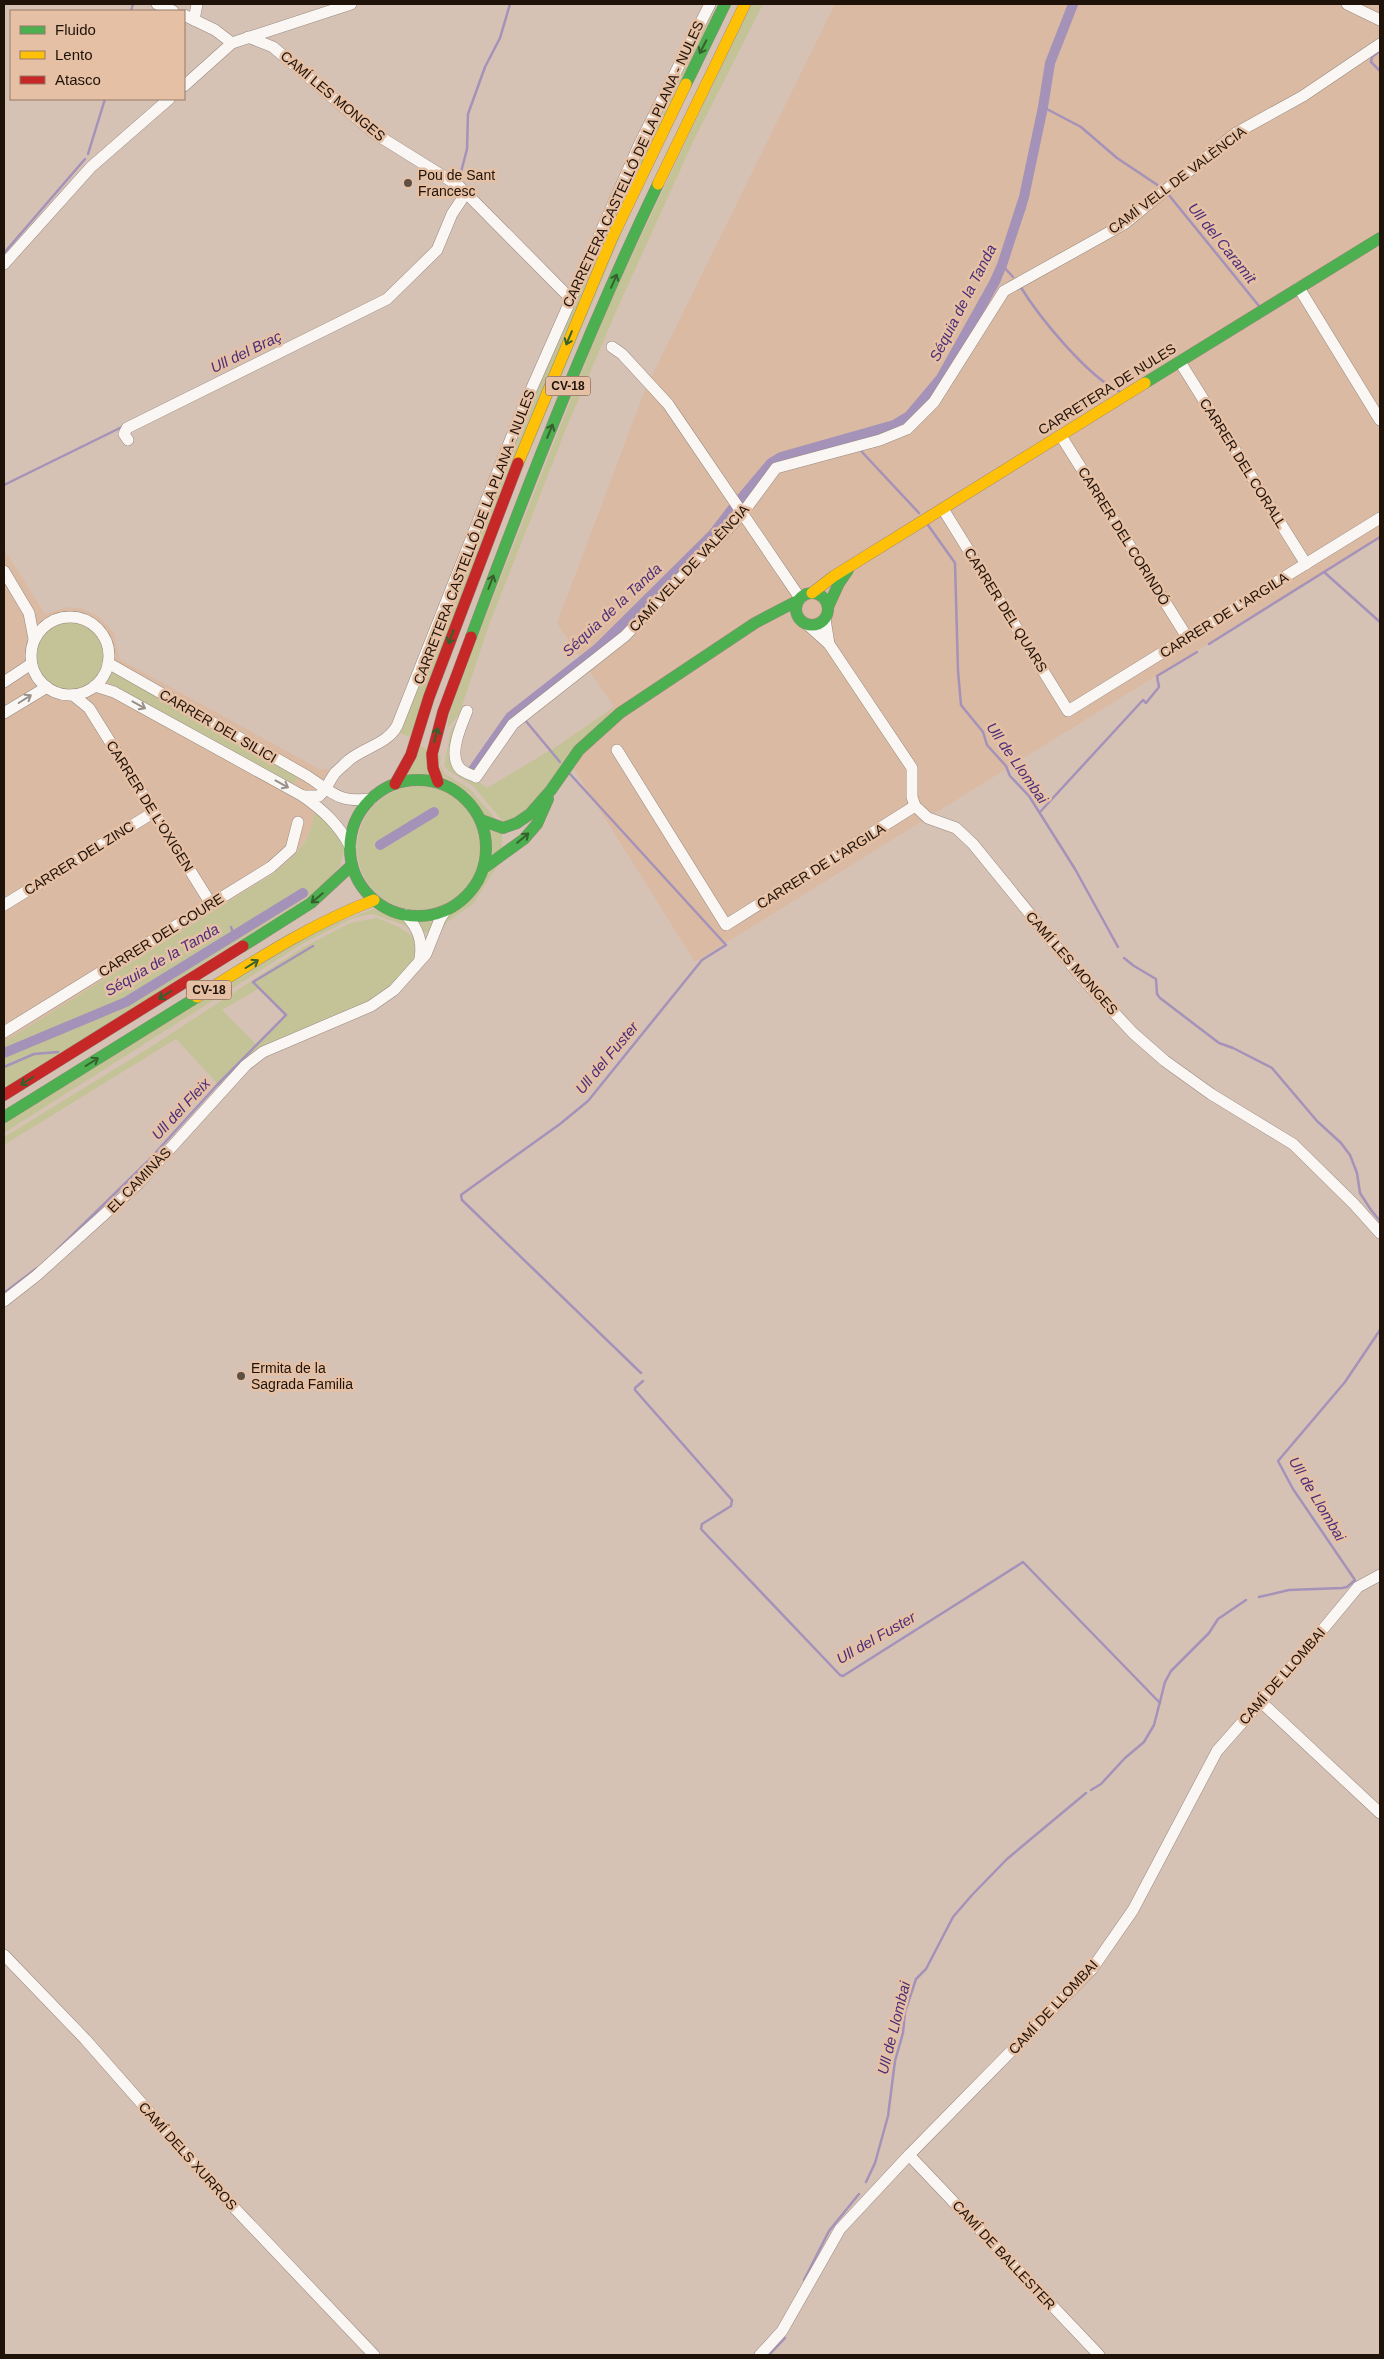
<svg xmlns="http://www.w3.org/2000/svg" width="1384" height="2359" font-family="Arial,sans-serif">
	<rect width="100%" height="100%" fill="#d6c2b4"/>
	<g fill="#dabaa2">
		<polygon points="835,4 1380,4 1380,537 695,962 559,745 614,707 557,623 645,390"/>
		<polygon points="4,549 45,614 68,607 83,609 98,616 114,633 119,659 319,769 330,769 314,807 313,825 298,852 273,873 4,1042"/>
	</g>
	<g fill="#c4c398" fill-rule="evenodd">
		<polygon points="718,4 410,737 400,733 397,735 520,427 642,143"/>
		<polygon points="751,4 763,4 693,142 615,314 568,424 489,625 459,715 447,728 451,704 607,308"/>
		<circle cx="70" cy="656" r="34"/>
		<polygon points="112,671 299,775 293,785 107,682"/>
		<polygon points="614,707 536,803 505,824 473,786 449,771 444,766 451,729 462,716 456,764 487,788 559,745"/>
		<polygon points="419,745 427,749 430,775 406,775"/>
		<polygon points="437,753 441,755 440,764 445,774 469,788 500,824 488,820 468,792 442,775"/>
		<circle cx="419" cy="848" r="62"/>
		<path d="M315,807L331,820L345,847L340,866L319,890L4,1089V1042L274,873C298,853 312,841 315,807Z"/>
		<polygon points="490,828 502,834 502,849 492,854"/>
		<path d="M500,862L473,904L447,922L441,931L444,917C458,910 470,903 479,891C487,878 486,871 500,862Z"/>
		<polygon points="373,909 403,919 411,931 404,925 372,914 353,918 302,944 4,1133 4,1122 311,933"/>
		<path d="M377,918L399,927L417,939V960L409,972L370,1003L280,1040L220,1086L176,1039L4,1145V1137L149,1048L302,948L350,923ZM258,989L286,1015L256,1044L222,1010Z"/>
		<polygon points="436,920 431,932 421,933 417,922"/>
	</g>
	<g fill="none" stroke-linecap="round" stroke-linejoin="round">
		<g stroke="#a592b9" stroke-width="2.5">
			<polyline points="131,11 133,4"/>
			<polyline points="1380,51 1372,57 1371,62 1380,71"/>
			<polyline points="1043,107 1081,127 1117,158 1159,186"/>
			<polyline points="88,154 105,99"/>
			<polyline points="459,180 467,149 468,114 485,67 500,38 510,4"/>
			<polyline points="1168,194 1259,306"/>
			<polyline points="4,253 85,159"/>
			<polyline points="1002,265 1013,277"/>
			<path d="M1020,286C1039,317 1087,376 1120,392"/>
			<polyline points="960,350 999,282 1025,207 1054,62 1077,4"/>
			<polyline points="924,404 932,395"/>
			<polyline points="875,436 908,420"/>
			<polyline points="862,452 919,513"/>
			<polyline points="783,460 835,446"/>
			<polyline points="4,485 124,426"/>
			<polyline points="742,502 765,474"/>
			<polyline points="928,525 955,563 958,671 961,705 983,732 987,745 1006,766 1010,776 1029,796 1075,869 1118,947"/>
			<polyline points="720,529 731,515"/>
			<polyline points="1324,572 1380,622"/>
			<polyline points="1209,644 1380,537"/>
			<polyline points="603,646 673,578"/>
			<polyline points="590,654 596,653"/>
			<polyline points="525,720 560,762"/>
			<polyline points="570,774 726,945 702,960 588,1101 560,1124 465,1192 461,1195 462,1200 641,1373"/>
			<polyline points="1040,812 1143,700 1146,703 1159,687 1157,676 1197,652"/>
			<polyline points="1124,958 1134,966 1156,979 1157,994 1160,998 1219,1043 1233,1048 1272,1068 1317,1121 1341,1143 1350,1155 1357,1173 1360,1193 1371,1210 1380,1221"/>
			<polyline points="4,1051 93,1015 128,997 233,933 231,927"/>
			<polyline points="4,1067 34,1054 58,1052"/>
			<polyline points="56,1251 148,1161 217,1085 286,1015 253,982 313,946"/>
			<polyline points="4,1293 37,1268"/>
			<polyline points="643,1381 635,1388 635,1390 732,1500 731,1506 702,1524 701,1529 840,1675 843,1676 1023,1562 1160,1703"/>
			<polyline points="1259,1597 1289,1590 1342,1588 1347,1587 1355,1580 1293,1489 1278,1461 1345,1382 1380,1330"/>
			<polyline points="1091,1790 1101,1784 1125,1758 1144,1742 1154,1725 1165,1682 1171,1671 1209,1633 1218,1619 1246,1600"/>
			<polyline points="866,2182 875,2163 888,2116 895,2061 903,2033 905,2012 916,1979 926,1969 953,1917 972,1895 1007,1859 1086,1793"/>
			<polyline points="804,2280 829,2231 859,2194"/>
			<polyline points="769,2355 785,2338"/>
		</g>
		<g stroke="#a592b9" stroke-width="10">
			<polyline points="739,501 771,463 781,457 894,425 909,416 941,378 994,283 1002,265 1024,197 1043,107 1050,63 1073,4"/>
			<polyline points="470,774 510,717 597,649 713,534 733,508"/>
			<polyline points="380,845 434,812"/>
			<polyline points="4,1053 126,1002 303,893"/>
		</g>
		<g stroke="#98897e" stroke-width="12">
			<g id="street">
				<polyline points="157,4 173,11"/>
				<polyline points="1347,4 1380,20"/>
				<polyline points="184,15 215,30 232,43"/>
				<polyline points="194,20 197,4"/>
				<polyline points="248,37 273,47 374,133 459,186 571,299"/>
				<polyline points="184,86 232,43 351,4"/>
				<polyline points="4,264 91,167 169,99"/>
				<polyline points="1299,288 1380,420"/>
				<polyline points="612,347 622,354 668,404 800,598"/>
				<polyline points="1180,362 1306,564"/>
				<polyline points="1061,436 1187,637"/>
				<polyline points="128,440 124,434 127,428 387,299 437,250 452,214 466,193"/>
				<polyline points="943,509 1068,711 1380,518"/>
				<polyline points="4,571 29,613 34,639"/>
				<circle cx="70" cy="656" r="39"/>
				<polyline points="825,619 829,644"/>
				<polyline points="808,625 829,644 912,768 912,797 915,806 928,818 956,828 973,844 1082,978 1133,1033 1165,1061 1211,1094 1293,1144 1354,1204 1380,1233"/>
				<path d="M108,663L307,776C333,793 339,803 371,799"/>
				<polyline points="4,682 31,664"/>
				<path d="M95,686L114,692L303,796C324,811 338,824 350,846"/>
				<polyline points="73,695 89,708 211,904"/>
				<path d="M467,711C462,724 450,749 457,764C460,772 470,774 476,777L513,724L625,636L742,514L776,468L880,440L907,429L934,402L1004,291L1124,224L1236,133L1303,96L1380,44"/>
				<polyline points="4,713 47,687"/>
				<polyline points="617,750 726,925 915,806"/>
				<path d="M303,796H319C327,789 329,781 335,773C339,769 345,764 349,760C365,747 387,744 397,726L523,408L640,143L710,4"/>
				<polyline points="4,905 154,812"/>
				<path d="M406,915C418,928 423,941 420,958"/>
				<polyline points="4,1032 271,867 291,849 298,822"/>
				<polyline points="4,1301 36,1276 139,1183 246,1065 263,1052 371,1006 394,990 426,954 440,919 445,911"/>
				<polyline points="1260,1701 1380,1813"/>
				<polyline points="4,1955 85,2039 224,2197 374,2355"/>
				<polyline points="909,2155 1099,2355"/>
				<polyline points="760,2355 782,2331 840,2229 909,2155 1092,1969 1133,1910 1217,1751 1299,1658 1358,1587 1380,1575"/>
			</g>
		</g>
		<g stroke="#98897e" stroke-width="12">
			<g id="fast">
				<polyline points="686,84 725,4"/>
				<polyline points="1145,383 1380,238"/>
				<circle cx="812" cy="609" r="16"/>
				<polyline points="828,607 839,583 848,570"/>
				<path d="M471,637C528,484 587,332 658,184"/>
				<circle cx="418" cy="848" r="68"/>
				<polyline points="481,820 503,828 517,823 530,814 551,790 579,750 620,713 755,623 797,601"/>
				<polyline points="484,868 524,839 537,824 548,799"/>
				<polyline points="243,946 311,903 352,865"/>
				<polyline points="4,1117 197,997"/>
			</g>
		</g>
		<g stroke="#98897e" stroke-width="12">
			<g id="slow">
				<polyline points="658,184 745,4"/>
				<polyline points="518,463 612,238 686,84"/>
				<polyline points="812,593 834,576 1145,383"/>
				<path d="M197,997C256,960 309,925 374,900"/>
			</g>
		</g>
		<g stroke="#98897e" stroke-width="12">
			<g id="jam">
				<polyline points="438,782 433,768 432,754 443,712 471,637"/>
				<polyline points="395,784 411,755 429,697 518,463"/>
				<polyline points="4,1095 243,946"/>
			</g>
		</g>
		<use href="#street" stroke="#f9f6f4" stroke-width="11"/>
		<use href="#fast" stroke="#4caf50" stroke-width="11"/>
		<use href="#slow" stroke="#ffc107" stroke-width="11"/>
		<use href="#jam" stroke="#c62828" stroke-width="11"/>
	</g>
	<defs><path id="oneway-shaft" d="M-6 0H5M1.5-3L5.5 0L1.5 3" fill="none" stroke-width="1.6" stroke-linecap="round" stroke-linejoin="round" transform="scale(1.25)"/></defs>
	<g stroke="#36602c">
		<use href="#oneway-shaft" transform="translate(703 47) rotate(117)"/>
		<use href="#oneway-shaft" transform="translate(614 281) rotate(-66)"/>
		<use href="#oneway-shaft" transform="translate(569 338) rotate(113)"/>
		<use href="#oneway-shaft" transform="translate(550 431) rotate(-68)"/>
		<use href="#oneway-shaft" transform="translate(491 582) rotate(-69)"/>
		<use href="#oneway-shaft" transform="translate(451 637) rotate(110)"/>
		<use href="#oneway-shaft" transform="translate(436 735) rotate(-74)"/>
		<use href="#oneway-shaft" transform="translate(523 838) rotate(-40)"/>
		<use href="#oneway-shaft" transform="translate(317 898) rotate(140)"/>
		<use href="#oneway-shaft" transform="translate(252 964) rotate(-32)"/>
		<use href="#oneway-shaft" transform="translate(165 995) rotate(148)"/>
		<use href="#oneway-shaft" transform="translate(92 1062) rotate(-32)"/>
		<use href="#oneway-shaft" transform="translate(27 1081) rotate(148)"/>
	</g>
	<g stroke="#978f8a">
		<use href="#oneway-shaft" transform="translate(25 699) rotate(-32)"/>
		<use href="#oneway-shaft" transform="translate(139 705) rotate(29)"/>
		<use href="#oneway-shaft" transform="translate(282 784) rotate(29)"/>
	</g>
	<g fill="#5f5044" stroke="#e5c0a5" stroke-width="2">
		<circle cx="408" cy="183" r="5"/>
		<circle cx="241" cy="1376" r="5"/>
	</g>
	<g text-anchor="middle" stroke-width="5" stroke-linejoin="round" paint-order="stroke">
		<g fill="#e5c0a5" stroke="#5a4637" stroke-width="1">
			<rect x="545.5" y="376.5" width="45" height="19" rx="4"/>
			<rect x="186.5" y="980.5" width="45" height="19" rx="4"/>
		</g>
		<g font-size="12" font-weight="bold" fill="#1f1208">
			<text x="568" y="390">CV-18</text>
			<text x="209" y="994">CV-18</text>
		</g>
		<g font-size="14" fill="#1f1208" stroke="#e5c0a5">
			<text transform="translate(333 96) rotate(40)" y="5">CAMÍ LES MONGES</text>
			<text transform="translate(633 164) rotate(-65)" y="5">CARRETERA CASTELLÓ DE LA PLANA - NULES</text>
			<text transform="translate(1177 180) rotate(-37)" y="5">CAMÍ VELL DE VALÈNCIA</text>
			<text transform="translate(1107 389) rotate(-32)" y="5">CARRETERA DE NULES</text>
			<text transform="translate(1243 463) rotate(58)" y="5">CARRER DEL CORALL</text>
			<text transform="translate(1124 536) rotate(58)" y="5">CARRER DEL CORINDÓ</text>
			<text transform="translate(474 537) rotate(-69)" y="5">CARRETERA CASTELLÓ DE LA PLANA - NULES</text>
			<text transform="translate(689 568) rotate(-47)" y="5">CAMÍ VELL DE VALÈNCIA</text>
			<text transform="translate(1006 610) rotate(58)" y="5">CARRER DEL QUARS</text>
			<text transform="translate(1224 615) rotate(-32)" y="5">CARRER DE L'ARGILA</text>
			<text transform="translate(218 726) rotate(30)" y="5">CARRER DEL SILICI</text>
			<text transform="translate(150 806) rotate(58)" y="5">CARRER DE L'OXIGEN</text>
			<text transform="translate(79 858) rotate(-32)" y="5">CARRER DEL ZINC</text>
			<text transform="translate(821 866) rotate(-32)" y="5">CARRER DE L'ARGILA</text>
			<text transform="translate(161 935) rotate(-32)" y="5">CARRER DEL COURE</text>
			<text transform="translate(1072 963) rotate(49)" y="5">CAMÍ LES MONGES</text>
			<text transform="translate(139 1180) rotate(-46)" y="5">EL CAMINÀS</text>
			<text transform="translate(1282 1676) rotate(-49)" y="5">CAMÍ DE LLOMBAI</text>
			<text transform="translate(1053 2007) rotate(-47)" y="5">CAMÍ DE LLOMBAI</text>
			<text transform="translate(188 2156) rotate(48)" y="5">CAMÍ DELS XURROS</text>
			<text transform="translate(1004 2255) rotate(47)" y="5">CAMÍ DE BALLESTER</text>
		</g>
		<g font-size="14" fill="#1f1208" stroke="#e5c0a5" text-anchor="start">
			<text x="418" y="180">Pou de Sant<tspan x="418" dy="16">Francesc</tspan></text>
			<text x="251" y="1373">Ermita de la<tspan x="251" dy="16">Sagrada Familia</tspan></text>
		</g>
		<g font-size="15" font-style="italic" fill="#4b2e7a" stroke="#e5c0a5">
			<text transform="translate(1222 243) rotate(51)" y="5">Ull del Caramit</text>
			<text transform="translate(963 303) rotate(-63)" y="5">Séquia de la Tanda</text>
			<text transform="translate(246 352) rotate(-26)" y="5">Ull del Braç</text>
			<text transform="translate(612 610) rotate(-43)" y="5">Séquia de la Tanda</text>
			<text transform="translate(1017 763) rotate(55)" y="5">Ull de Llombai</text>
			<text transform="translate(162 960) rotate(-30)" y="5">Séquia de la Tanda</text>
			<text transform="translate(607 1058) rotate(-50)" y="5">Ull del Fuster</text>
			<text transform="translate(181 1109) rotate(-47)" y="5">Ull del Fleix</text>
			<text transform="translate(1317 1499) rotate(59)" y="5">Ull de Llombai</text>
			<text transform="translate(876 1638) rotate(-30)" y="5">Ull del Fuster</text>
			<text transform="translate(894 2028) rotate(-76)" y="5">Ull de Llombai</text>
		</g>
	</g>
	<rect width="1384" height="2359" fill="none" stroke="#1f1208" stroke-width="10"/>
	<rect x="10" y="10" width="175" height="90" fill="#e5c0a5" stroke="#967a66"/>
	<rect x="20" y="26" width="25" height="8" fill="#4caf50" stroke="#967a66"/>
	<text x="55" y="35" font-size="15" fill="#1f1208">Fluido</text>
	<rect x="20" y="51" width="25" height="8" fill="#ffc107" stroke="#967a66"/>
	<text x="55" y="60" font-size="15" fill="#1f1208">Lento</text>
	<rect x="20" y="76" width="25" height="8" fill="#c62828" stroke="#967a66"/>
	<text x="55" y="85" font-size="15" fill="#1f1208">Atasco</text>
</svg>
